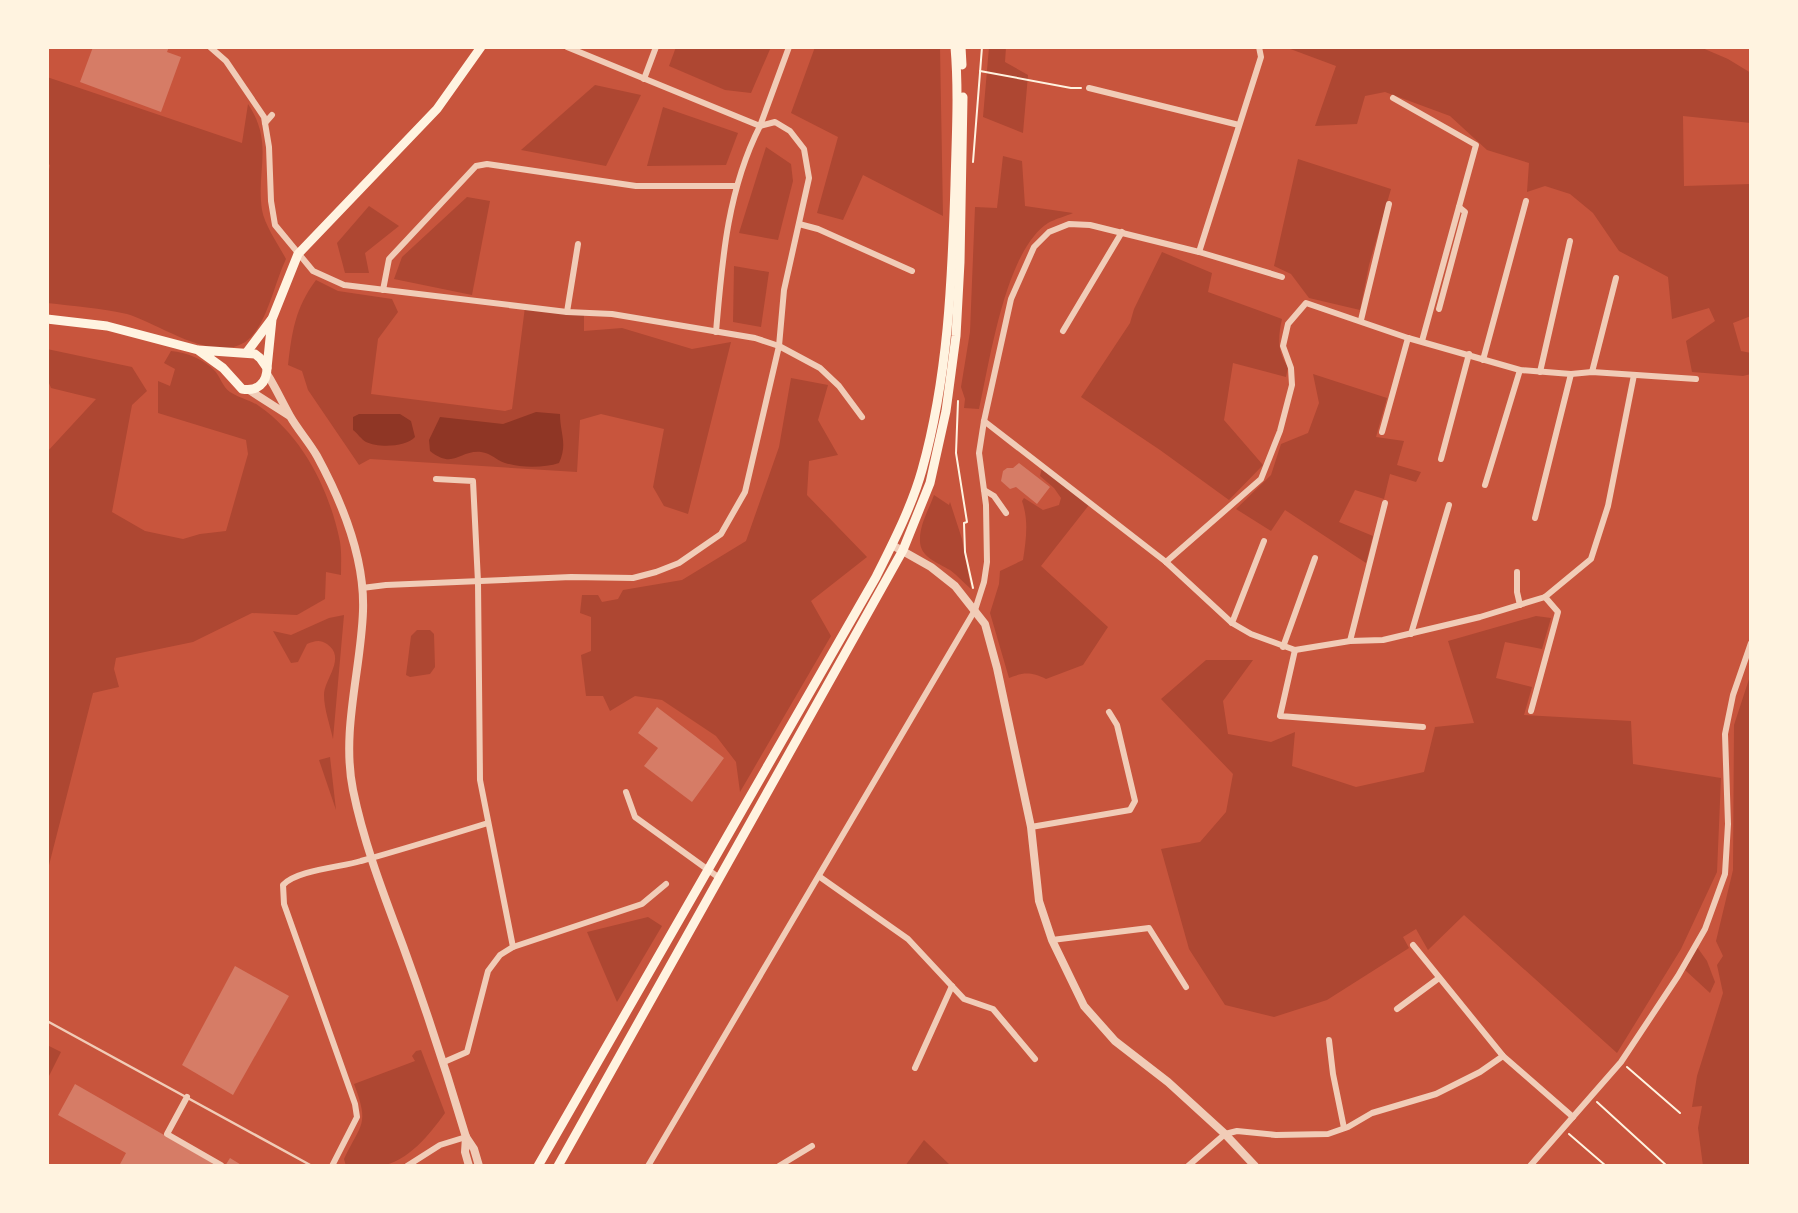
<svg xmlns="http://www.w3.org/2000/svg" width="1798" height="1213" font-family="'Space Grotesk',sans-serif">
	<rect width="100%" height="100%" fill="#c8553d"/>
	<g fill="#ae4732">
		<polygon points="676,47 771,47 751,93 725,90 669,66"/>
		<polygon points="815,47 940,47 943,216 863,175 843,220 817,213 838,137 791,113"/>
		<polygon points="989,47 1006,47 1005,62 1028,75 1023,133 983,117"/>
		<polygon points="1285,47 1700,47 1728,59 1751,73 1751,123 1683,116 1684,186 1751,184 1751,316 1733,323 1741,351 1751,353 1751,374 1743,376 1692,372 1686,341 1715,321 1709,308 1672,319 1668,277 1619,251 1593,213 1570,194 1545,186 1527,192 1529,163 1487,150 1450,116 1385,92 1365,96 1357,124 1315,126 1336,66"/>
		<path d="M47,77L242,143L248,104C274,143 256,170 262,210C265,226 278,244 286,259C275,282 268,319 251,337C220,369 159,323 127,314C101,308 73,306 47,303V181L50,165L47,163Z"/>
		<polygon points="595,85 641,95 606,166 521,150"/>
		<polygon points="663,107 738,133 726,165 647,166"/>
		<polygon points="766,147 791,164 793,181 778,240 739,233"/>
		<path d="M1003,156L1022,161L1025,206L1073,213C1066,216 1055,219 1048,223C1005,251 990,361 979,409L964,408L965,399L961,387L970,332L975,207L997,208Z"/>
		<polygon points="1298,159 1391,189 1369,265 1360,310 1309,298 1291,274 1274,266"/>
		<polygon points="467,197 490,201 472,295 394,279 402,257"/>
		<polygon points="369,206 399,226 365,253 369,273 345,273 337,243"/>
		<path d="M1162,252L1212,273L1208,292L1282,319C1278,337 1277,351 1288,367L1286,377L1233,363L1224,420L1263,465L1229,500L1160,450L1081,397L1130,323L1134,309Z"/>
		<polygon points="734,266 769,272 761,327 733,322"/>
		<path d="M316,280L338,291L392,299L398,312L378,339L371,394L505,411L512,409L525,307L584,313V331L622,328L692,349L731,342L688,514L664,506L653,487L664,429L601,414L580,420L577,472L370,459L359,465L308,390L302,371L288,365C292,332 295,308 316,280Z"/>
		<path d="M47,349L132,367L147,391L132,405L112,512L145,531L183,539L200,534L226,531L248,454L246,440L158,413V381L170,386L175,369L164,363L171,351C186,352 205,360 215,371C221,378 222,386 230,392C239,398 250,400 259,406C302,436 328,487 339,537C342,549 341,562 341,575L326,572L325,599L297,615L252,613L193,642L116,658L114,669L119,687L93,693L47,873V452L96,399L51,388L47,378Z"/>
		<polygon points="1313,374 1387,398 1376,437 1404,441 1397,465 1421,472 1416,482 1390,474 1384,499 1355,490 1339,522 1373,536 1366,563 1285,510 1271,531 1236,509 1271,475 1281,444 1308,433 1319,403"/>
		<polygon points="791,378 828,385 818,420 838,455 809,461 807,495 867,557 811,601 831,636 740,792 736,762 716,736 662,700 635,696 610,711 603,696 586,696 581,655 591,651 591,617 580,613 582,595 598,595 602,602 618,599 623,590 682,580 746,541 779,447"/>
		<path d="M1042,468L1089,505L1041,566L1108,627L1083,665L1046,679C1031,672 1024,672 1009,678L990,613L999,584L1000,571L1023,560C1026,540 1029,521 1022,501L1024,498L1043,510L1059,505L1061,498L1054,488L1040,476Z"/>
		<path d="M934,495L949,505L950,502L962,539L971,589C964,583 957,575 950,570C937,562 919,557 920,539C920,524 929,509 934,495Z"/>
		<path d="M344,615L333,739C330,725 324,709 324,695C324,679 347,658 327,644C320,639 314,641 307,644L298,662L291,663L273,631L291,635L329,618Z"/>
		<polygon points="1536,616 1551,618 1542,649 1505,642 1496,678 1532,687 1524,715 1631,721 1633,764 1721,778 1717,872 1681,949 1617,1053 1464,915 1428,950 1416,929 1403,937 1409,948 1327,1000 1274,1017 1225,1005 1189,949 1161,849 1200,842 1226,812 1233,774 1161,699 1206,660 1253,660 1223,701 1228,734 1271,742 1295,732 1292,766 1356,787 1424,772 1435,727 1474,723 1448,641"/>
		<polygon points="417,630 430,630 434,634 435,667 430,674 410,677 406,675 411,636"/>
		<polygon points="1751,673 1751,1166 1703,1166 1698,1128 1702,1106 1692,1107 1697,1076 1723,993 1717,965 1723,956 1716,941 1733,870 1734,725"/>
		<polygon points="330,757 336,810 319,760"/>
		<polygon points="648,917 662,926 617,1002 587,932"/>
		<polygon points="1697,947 1707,961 1715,982 1710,993 1685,970"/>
		<polygon points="47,1045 61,1052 47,1080"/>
		<path d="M421,1050L445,1113C430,1134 408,1162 380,1166C370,1167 357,1166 346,1166L344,1159C361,1123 370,1126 354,1084L415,1061L412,1056L416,1051Z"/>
		<polygon points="924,1140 951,1166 905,1166"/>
	</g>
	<g fill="#8f3625">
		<path d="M536,412L560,414C560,434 568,443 559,463C544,468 521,468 505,463C496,460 491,453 481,452C459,450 454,470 430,451L429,440L440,417L503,424Z"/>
		<path d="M359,414H400L411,421L415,437C407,447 378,448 366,442C362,440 357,433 353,430V417Z"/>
	</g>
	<g fill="#d67c66">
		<polygon points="93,47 169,47 167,52 181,57 161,112 80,82"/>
		<polygon points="1019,463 1050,487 1037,504 1016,487 1010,489 1001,481 1003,471 1007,468 1013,468"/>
		<polygon points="657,707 724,758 692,802 644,766 658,748 638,733"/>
		<polygon points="235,966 289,996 233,1095 182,1065"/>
		<polygon points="75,1084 185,1147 217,1166 119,1166 126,1153 58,1115"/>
		<polygon points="230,1158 243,1166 225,1166"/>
	</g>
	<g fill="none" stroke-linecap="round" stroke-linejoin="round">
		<g stroke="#fff3e0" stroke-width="2">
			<polyline points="980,71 1071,88 1081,88"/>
			<polyline points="973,162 982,47"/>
			<polyline points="958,401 956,453 967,522 964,523 965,552 973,588"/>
			<polyline points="1627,1067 1680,1113"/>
			<polyline points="1597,1102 1667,1166"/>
			<polyline points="1569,1134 1606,1166"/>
		</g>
		<polyline stroke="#f1ccb7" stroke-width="2.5" points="47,1021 312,1166"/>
		<g stroke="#f1ccb7" stroke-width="6">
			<polyline points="210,47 226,61 264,117 269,147 271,201 275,225 313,271 344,285 567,312 612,314 755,338 779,346 820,368 839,386 862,417"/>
			<polyline points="567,47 760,126 789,47"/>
			<polyline points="644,79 656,47"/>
			<polyline points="1089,88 1239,125"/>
			<polyline points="1393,98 1476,145 1422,341"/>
			<polyline points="265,123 272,115"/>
			<polyline points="799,224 818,229 912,271"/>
			<polyline points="1199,252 1282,277"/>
			<polyline points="383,290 389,259 476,166 487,164 636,186 736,186"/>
			<polyline points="1439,309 1465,212 1459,207"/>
			<polyline points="567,312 578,244"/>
			<polyline points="1361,320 1389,204"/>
			<polyline points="1063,331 1122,232"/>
			<polyline points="1483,360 1526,201"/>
			<polyline points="1540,372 1570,241"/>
			<polyline points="1592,372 1616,278"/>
			<polyline points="984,421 1166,562 1232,623 1251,634 1295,650 1350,641 1383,640 1480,617 1545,597 1591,559 1608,506 1634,375"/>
			<polyline points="1382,432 1408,338"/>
			<polyline points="1441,459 1469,354"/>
			<polyline points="436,479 473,481 478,582 480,780 513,947"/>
			<polyline points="1485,485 1520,370"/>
			<polyline points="984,490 994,496 1006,513"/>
			<polyline points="1535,518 1571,374"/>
			<polyline points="1166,562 1261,479 1280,431 1292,385 1291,368 1283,346 1288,324 1306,303 1408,338 1520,370 1571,374 1592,372 1696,379"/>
			<polyline points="1517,572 1517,592 1520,605"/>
			<path d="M362,588L386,585L571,577L633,578L656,572L679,563L721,534L745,492L779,346L784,290L809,178L804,149L790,131L775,122L760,126C727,191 722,262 716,332"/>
			<polyline points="1232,623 1264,541"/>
			<polyline points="1411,634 1449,505"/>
			<polyline points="1350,641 1385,503"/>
			<polyline points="1283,647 1315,558"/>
			<polyline points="1295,650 1280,716 1423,727"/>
			<polyline points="1531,711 1558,612 1545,597"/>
			<polyline points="626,792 635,817 718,877"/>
			<polyline points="1031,827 1130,810 1135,801 1117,725 1109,712"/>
			<polyline points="820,877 908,939 964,999 993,1009 1035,1059"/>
			<polyline points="1052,940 1149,928 1186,987"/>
			<polyline points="1413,945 1503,1056 1573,1117"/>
			<polyline points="1397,1009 1439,978"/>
			<polyline points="1329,1040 1333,1074 1344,1128"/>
			<polyline points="444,1062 467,1052 488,971 500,955 513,947 642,904 666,884"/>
			<polyline points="915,1068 952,986"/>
			<polyline points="187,1097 167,1134 221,1165"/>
			<path d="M332,1166L357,1117L355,1104L284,904L283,885C296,870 342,867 361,861C404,849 446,836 488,823"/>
			<polyline points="407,1166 440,1145 466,1137"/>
			<polyline points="648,1166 975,610 984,582 987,562 986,505 979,453 984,421 1011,299 1034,247 1049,232 1069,224 1090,225 1199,252 1261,57 1259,47"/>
			<polyline points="779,1166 812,1146"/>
			<polyline points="1188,1166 1225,1134 1237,1131 1276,1135 1328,1134 1348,1127 1372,1113 1436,1094 1480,1072 1503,1056"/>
			<polyline points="1530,1166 1621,1062 1678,976 1705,929 1725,874 1728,824 1725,734 1733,695 1751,643"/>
		</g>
		<g stroke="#f1ccb7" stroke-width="8">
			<path d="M267,374C276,388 282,402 290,416C298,430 309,442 317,456C342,502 365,557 363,611C361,670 341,731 353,790C364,844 384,895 403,946C426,1009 447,1073 466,1137L474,1149L479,1166"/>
			<polyline points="249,390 288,415"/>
			<polyline points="892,545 931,567 955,586 985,624 997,668 1031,827 1039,901 1052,940 1084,1006 1115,1041 1168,1082 1225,1134 1255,1166"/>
			<polyline points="466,1137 465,1152 469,1166"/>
		</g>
		<g stroke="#fff3e0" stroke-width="9">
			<polyline points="961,47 962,65"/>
			<path d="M47,319L107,326L198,350L255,354L260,358L267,368C267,383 257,392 242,389L223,368L198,350"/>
			<polyline points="247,352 271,320"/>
			<polyline points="267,368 272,319 298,254 437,109 481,47"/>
			<path d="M538,1166L876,577C893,543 912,506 922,470C948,377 952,281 955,185C956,139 959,93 955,47"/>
			<polyline points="558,1166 903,550 930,483 946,411 956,336 960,262 963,97"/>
		</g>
	</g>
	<rect width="1798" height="1213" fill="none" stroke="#fff3e0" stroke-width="98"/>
</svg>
